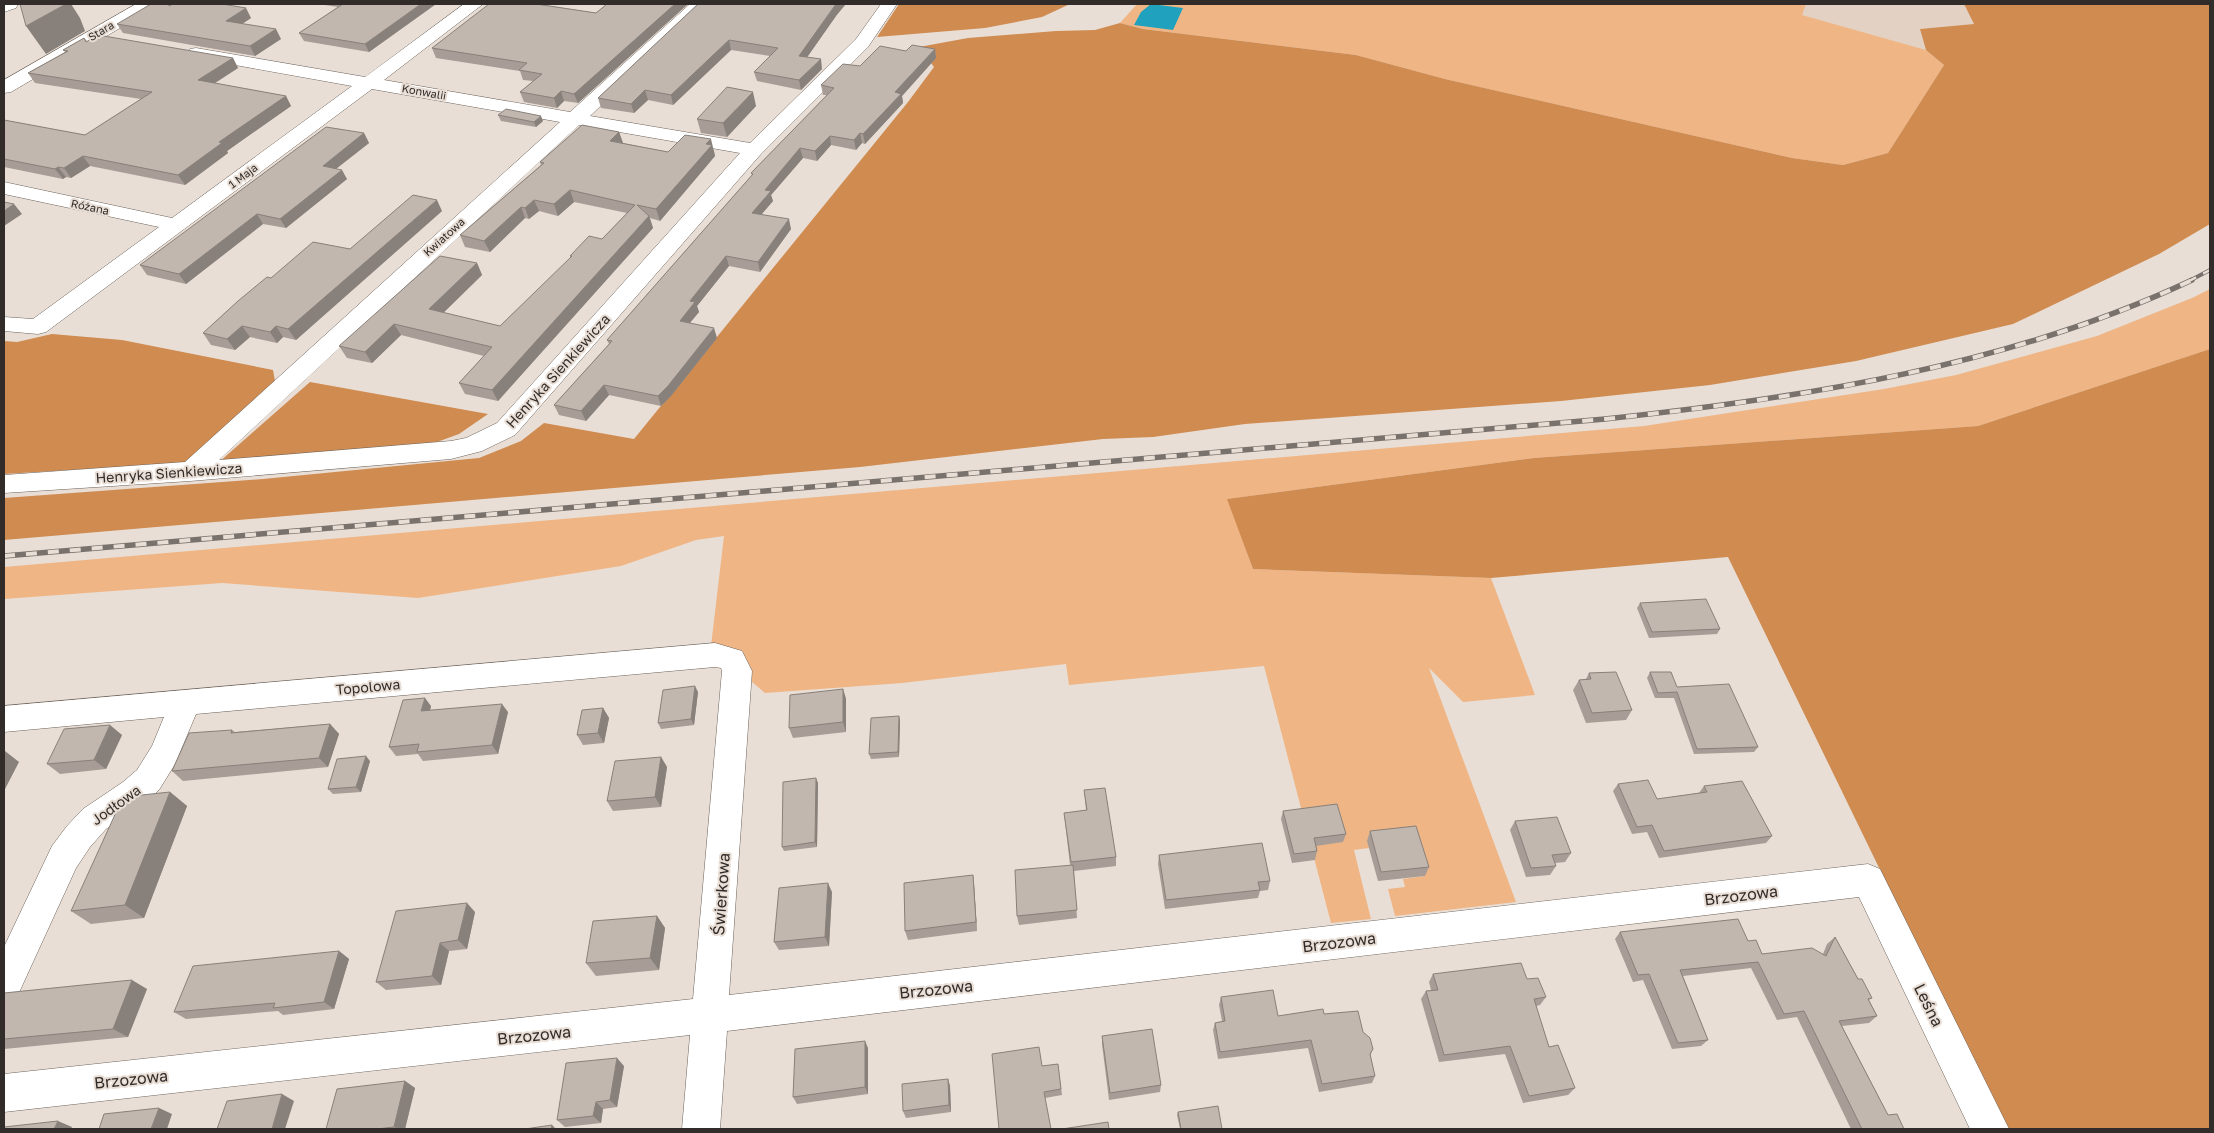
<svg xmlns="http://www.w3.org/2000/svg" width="2214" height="1133" font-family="'Golos Text',sans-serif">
	<rect width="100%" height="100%" fill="#e9ded5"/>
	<polygon fill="#e3d1c4" points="1806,4 1964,4 1974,24 1920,29 1926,50 1801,15"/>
	<g fill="#efb585">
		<polygon points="1137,4 1806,4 1802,15 1926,50 1944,65 1888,153 1843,165 1792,158 1445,79 1356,55 1143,29 1120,23"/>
		<polygon points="2210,289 2210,349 1978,426 1534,458 1228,499 1253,569 1491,578 1535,695 1463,702 1429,668 1516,902 1395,916 1388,889 1405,887 1403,879 1424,876 1369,848 1354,850 1371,919 1331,923 1264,666 1069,685 1066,664 902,683 765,693 711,646 724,536 696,540 621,566 418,598 222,583 4,599 4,567 1644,426 1884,389 1956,375 2097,336 2192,298"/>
	</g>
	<g fill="#cf8b50">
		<polygon points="899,4 1070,4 1042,17 985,28 877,37"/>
		<polygon points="1964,4 2210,4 2210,224 2159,254 2013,324 1856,361 1710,385 1561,401 1245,424 1153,437 1103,439 860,467 4,540 4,498 263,479 479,458 521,441 544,423 634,439 908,102 934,67 919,47 968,38 1056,31 1095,30 1120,23 1143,29 1356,55 1445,79 1792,158 1843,165 1888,153 1944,65 1926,50 1920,29 1974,24"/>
		<polygon points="52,334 122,340 273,370 275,381 187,463 4,474 4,341 17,342"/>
		<polygon points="2210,349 2210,1129 2006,1129 1728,557 1491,578 1253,569 1227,499 1534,458 1978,426"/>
		<polygon points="310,382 488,414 459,434 437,442 218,463"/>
	</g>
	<polygon fill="#20a2bf" points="1151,4 1183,8 1173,30 1134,25 1141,12"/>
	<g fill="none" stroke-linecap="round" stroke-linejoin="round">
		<g stroke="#6d635b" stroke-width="1">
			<g id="street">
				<polygon points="136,4 156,4 154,8 11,92 4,93 4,80"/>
				<path d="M464,4H483L384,80L570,112L690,4H708L590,116L750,143L856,39L881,4H897L868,47L761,154L515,435L482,451L451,459L190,481L4,493V475L185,462L560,122L372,89L46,332L38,334L4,331V317L33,319L159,227L4,194V182L172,218L352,86L196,58L190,57L187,53L190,49L196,48L365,77ZM579,125L740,153L497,423L466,438L451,441L219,460Z"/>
				<polygon points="715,643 742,651 752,671 729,995 1868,864 1880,869 2009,1129 1970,1129 1859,897 727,1031 720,1129 682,1129 690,1035 4,1112 4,1074 693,999 722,671 721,668 715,667 196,714 175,764 159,790 145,802 106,829 90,847 76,868 17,997 4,1002 4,947 52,846 67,826 83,809 123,782 137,770 152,746 164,717 4,732 4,706"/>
			</g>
		</g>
		<g stroke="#6d635b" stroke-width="1">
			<polygon id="secondary" points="4,4 18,4 16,8 4,12"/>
		</g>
		<use href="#street" fill="#fff" fill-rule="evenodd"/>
		<use href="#secondary" fill="#fff" fill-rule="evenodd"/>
		<g stroke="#79716c" stroke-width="4">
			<polyline id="rail-far1" points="2189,281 2210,270"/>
		</g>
		<g stroke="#79716c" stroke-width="5.5">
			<path id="rail" d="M4,556L1605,419C1803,398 2010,366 2192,280"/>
		</g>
		<use href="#rail-far1" stroke="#e9ded5" stroke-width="2.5" stroke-dasharray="8" stroke-linecap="butt"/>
		<use href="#rail" stroke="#e9ded5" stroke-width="4" stroke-dasharray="11" stroke-linecap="butt"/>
	</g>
	<g fill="#a79d96">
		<polygon points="318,4 436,4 369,52 304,41 299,33 338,7"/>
		<polygon points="607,4 688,4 578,103 564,101 557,108 524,102 520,92 533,81 523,80 520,71 436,58 432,48 544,5 596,13"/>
		<polygon points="698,4 836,16 807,57 822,69 801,90 757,81 754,72 770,56 731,50 673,105 648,100 634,113 601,108 598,98"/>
		<polygon points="170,6 251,18 242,24 281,39 255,56 123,33 117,24"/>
		<polygon points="84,38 87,41 233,58 238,68 215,83 286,96 291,106 227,151 228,153 185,185 90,166 71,178 66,177 63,179 4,167 4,120 85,135 141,99 35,83 28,73 65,52 63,50"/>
		<polygon points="935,49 936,58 902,96 903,103 865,144 862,143 856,150 831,145 817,161 803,158 771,195 773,201 761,215 791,229 760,272 729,266 697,306 699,312 690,323 717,338 671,396 661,406 609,395 586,421 559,415 554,405 609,344 607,340 752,175 751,173 827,95 823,95 821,85 860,66 906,51"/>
		<polygon points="756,106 727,137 701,133 697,119"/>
		<polygon points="498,115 543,121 536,127 501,121"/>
		<polygon points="619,132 623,143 668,152 714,150 714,151 715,156 660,221 650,218 653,228 498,401 465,394 459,383 484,356 401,335 372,363 347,358 339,346 477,263 482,275 443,313 500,326 571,258 570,256 602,239 627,213 574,202 558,216 539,211 529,219 525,218 490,252 465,247 460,235 541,165 540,162"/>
		<polygon points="364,133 369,143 336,169 347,179 286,228 263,224 186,284 147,275 140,265"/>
		<polygon points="442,211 296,340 283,337 277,343 250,337 235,350 211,345 203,333 271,278 350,249"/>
		<polygon points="1640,603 1720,629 1717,634 1649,638 1637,608"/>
		<polygon points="1650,672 1677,687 1758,747 1754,752 1694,754 1674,698 1655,698 1647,678"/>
		<polygon points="1589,673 1632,710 1626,720 1586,723 1573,690 1579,680 1586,679"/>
		<polygon points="843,689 846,699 846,732 793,738 789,728"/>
		<polygon points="698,692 694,725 661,729 658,723"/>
		<polygon points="431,706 430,710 508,712 498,754 423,761 418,754 396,756 389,747"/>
		<polygon points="603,708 609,718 604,743 583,745 577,735"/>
		<polygon points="899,716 900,721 899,757 871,759 869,754"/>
		<polygon points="330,724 339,734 328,767 183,781 172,771 232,730 235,732"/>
		<polygon points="122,735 106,769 60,774 47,764"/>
		<polygon points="661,757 667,767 661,807 613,811 607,801"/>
		<polygon points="370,761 361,792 333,794 328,789"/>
		<polygon points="818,783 817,847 784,851 782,847"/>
		<polygon points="1618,784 1657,799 1699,793 1704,786 1772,836 1766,843 1659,858 1647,832 1632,834 1613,791"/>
		<polygon points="1084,790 1116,857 1116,866 1074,871 1077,918 1019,925 1017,916 1070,865 1064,813 1086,810"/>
		<polygon points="170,792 187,806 144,918 91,924 71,911"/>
		<polygon points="1283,811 1346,834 1343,842 1316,846 1317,851 1315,860 1292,863 1281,819"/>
		<polygon points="1515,821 1571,853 1565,862 1555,863 1556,866 1550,875 1526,877 1510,830"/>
		<polygon points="1370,831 1429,867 1425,876 1378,881 1367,841"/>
		<polygon points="1159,855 1270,881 1268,890 1260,891 1258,898 1165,909 1158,864"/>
		<polygon points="973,875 974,884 977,931 908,940 905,931"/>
		<polygon points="832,892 829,946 779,950 774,942"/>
		<polygon points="475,912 467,949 449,951 441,985 386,990 376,982"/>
		<polygon points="657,916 665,928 659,970 596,976 586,963"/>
		<polygon points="1620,932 1748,941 1762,954 1823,954 1827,944 1835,937 1858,979 1872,998 1869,1000 1877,1016 1869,1023 1842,1026 1888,1115 1904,1129 1851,1129 1797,1017 1777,1020 1751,968 1683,976 1708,1040 1701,1046 1672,1049 1643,980 1633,982 1615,939"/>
		<polygon points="339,951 349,959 334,1009 283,1015 278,1011 186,1019 174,1012"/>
		<polygon points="1433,974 1527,979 1546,997 1540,1005 1536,1006 1549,1047 1575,1088 1568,1095 1523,1103 1505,1054 1439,1062 1421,999 1426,991 1431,990 1429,982"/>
		<polygon points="147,989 128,1037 4,1049 4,993"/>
		<polygon points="1221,997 1278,1016 1324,1014 1363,1032 1373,1049 1370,1056 1375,1076 1372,1083 1319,1092 1308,1048 1218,1059 1213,1030 1215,1023 1222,1021 1219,1005"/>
		<polygon points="1102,1036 1161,1085 1160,1092 1109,1100 1102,1044"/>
		<polygon points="868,1048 868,1094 797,1104 793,1097"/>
		<polygon points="1058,1064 1062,1095 1045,1098 1042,1066"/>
		<polygon points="624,1066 617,1107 603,1109 601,1123 565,1127 557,1120"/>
		<polygon points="948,1079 950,1086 951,1112 906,1118 903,1111"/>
		<polygon points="405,1081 415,1088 405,1129 326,1129"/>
		<polygon points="1178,1112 1222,1129 1180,1129 1177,1115"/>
	</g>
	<g fill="#88807a">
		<polygon points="66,4 71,4 80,18 85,31 46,54 26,26"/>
		<polygon points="421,4 436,4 369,52 365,44"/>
		<polygon points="675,4 688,4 578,103 574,94"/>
		<polygon points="836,4 846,4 836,16 801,66 799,56"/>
		<polygon points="246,8 251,18 231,31 226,21"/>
		<polygon points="276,29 281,39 255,56 250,46"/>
		<polygon points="729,40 731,50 673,105 671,95"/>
		<polygon points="935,49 936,58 902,96 903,103 865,144 863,134 895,92"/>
		<polygon points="233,58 238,68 204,90 198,80"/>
		<polygon points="821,59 822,69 801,90 799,80"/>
		<polygon points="645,90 648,100 634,113 631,104"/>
		<polygon points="561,91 564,101 557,108 554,98"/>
		<polygon points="753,92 756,106 727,137 723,123"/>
		<polygon points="286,96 291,106 227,151 228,153 185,185 178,175 219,142"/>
		<polygon points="541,116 543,121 536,127 534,122"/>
		<polygon points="619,132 623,143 610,141"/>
		<polygon points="364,133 369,143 328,175 323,166"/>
		<polygon points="860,133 862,143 856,150 854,140"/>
		<polygon points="830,136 831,145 817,161 815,151"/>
		<polygon points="711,139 715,156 660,221 656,209 706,144"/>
		<polygon points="800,148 803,158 771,195 773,201 754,223 752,213 765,190"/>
		<polygon points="83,156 90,166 71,178 64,168"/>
		<polygon points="58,167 66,177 63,179 55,169"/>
		<polygon points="342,170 347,179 286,228 280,219"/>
		<polygon points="570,190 574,202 558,216 554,204"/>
		<polygon points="437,200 442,211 296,340 288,329"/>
		<polygon points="534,200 539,211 529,219 525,208"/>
		<polygon points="14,204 22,214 4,226 4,211"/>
		<polygon points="521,207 525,218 490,252 484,241"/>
		<polygon points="257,214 263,224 186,284 179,274"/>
		<polygon points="649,216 653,228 498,401 492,390"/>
		<polygon points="789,219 791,229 760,272 758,262"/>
		<polygon points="726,256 729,266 697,306 699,312 683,331 680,321 690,301"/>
		<polygon points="477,263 482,275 435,321 429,309"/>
		<polygon points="394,324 401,335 372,363 365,352"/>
		<polygon points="242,326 250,337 235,350 227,339"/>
		<polygon points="276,326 283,337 277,343 270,332"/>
		<polygon points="714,328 717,338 671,396 661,406 658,396"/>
		<polygon points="604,385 609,395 586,421 581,411"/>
		<polygon points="695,686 698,692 694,725 691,719"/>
		<polygon points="843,689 846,699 846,732 843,722"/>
		<polygon points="425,698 431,706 428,720 421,711"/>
		<polygon points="502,704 508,712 498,754 492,745"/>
		<polygon points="603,708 609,718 604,743 598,733"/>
		<polygon points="899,716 900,721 899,757 898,752"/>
		<polygon points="330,724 339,734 328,767 319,758"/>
		<polygon points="110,725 122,735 106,769 94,760"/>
		<polygon points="5,751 19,762 4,791 4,752"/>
		<polygon points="366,756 370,761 361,792 356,787"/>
		<polygon points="661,757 667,767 661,807 655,797"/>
		<polygon points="816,778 818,783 817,847 815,842"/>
		<polygon points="170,792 187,806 144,918 125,905"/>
		<polygon points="973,875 974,884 977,931 976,922"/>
		<polygon points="828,883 832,892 829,946 825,937"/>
		<polygon points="467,903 475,912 467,949 458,940"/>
		<polygon points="657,916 665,928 659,970 650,958"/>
		<polygon points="440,943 449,951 441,985 432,976"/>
		<polygon points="339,951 349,959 334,1009 324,1002"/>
		<polygon points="132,980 147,989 128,1037 113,1029"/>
		<polygon points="865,1041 868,1048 868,1094 865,1087"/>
		<polygon points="617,1058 624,1066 617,1107 610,1100"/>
		<polygon points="948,1079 950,1086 951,1112 949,1105"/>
		<polygon points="405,1081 415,1088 405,1129 398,1129 394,1127"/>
		<polygon points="282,1094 294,1101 285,1129 272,1129"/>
		<polygon points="596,1102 603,1109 601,1123 593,1116"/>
		<polygon points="159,1108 172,1114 167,1129 151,1129"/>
		<polygon points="58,1121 72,1127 71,1129 54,1129"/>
		<polygon points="552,1125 556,1129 551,1129"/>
	</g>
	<g fill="#c2b7ae" stroke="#88807a">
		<polygon points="20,4 66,4 26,26"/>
		<polygon points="151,4 168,4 169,6 173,4 222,4 246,8 226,21 276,29 250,46 117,24"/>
		<polygon points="343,4 421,4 365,44 299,33"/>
		<polygon points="489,4 536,4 596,13 607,4 675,4 574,94 561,91 554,98 520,92 542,74 519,70 527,63 432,48"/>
		<polygon points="698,4 836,4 799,56 821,59 799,80 754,72 778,48 729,40 671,95 645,90 631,104 598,98"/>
		<polygon points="98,35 233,58 198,80 286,96 219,142 222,143 178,175 83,156 64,168 58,167 55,169 4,159 4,120 85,135 152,92 28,73 68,51 63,50 84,38 86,42"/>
		<polygon points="912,45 935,49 895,92 901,94 863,134 860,133 854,140 830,136 815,151 800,148 765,190 771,191 752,213 789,219 758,262 726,256 690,301 695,302 680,321 714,328 668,386 658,396 604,385 581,411 554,405 612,341 607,340 753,174 751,173 834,88 821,85 843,64 860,66 880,46 906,51"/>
		<polygon points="727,87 753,92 723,123 697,119"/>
		<polygon points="506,109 541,116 534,122 498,115"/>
		<polygon points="582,125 619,132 610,141 668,152 685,135 711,139 706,144 712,145 656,209 637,205 649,216 492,390 459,383 492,347 394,324 365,352 339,346 440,256 477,263 429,309 500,326 572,256 570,256 589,236 602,239 635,205 570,190 554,204 534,200 525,208 521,207 484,241 460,235 544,163 540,162"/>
		<polygon points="326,127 364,133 323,166 342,170 280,219 257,214 179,274 140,265"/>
		<polygon points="413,195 437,200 288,329 276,326 270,332 242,326 227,339 203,333 238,301 267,277 271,278 313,242 350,249"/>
		<polygon points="4,202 14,204 4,211"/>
		<polygon points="1706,599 1720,629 1652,632 1640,603"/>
		<polygon points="1616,672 1632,710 1592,713 1579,680 1591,679 1589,673"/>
		<polygon points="1650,672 1671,672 1677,687 1729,684 1758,747 1697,749 1677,692 1658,693"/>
		<polygon points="695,686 691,719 658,723 663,690"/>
		<polygon points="843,689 843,722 789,728 790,695"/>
		<polygon points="425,698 421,711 502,704 492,745 417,752 419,744 389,747 403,700"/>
		<polygon points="603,708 598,733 577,735 582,710"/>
		<polygon points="899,716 898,752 869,754 871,718"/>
		<polygon points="330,724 319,758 172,771 189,733 232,730 231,733"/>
		<polygon points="110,725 94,760 47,764 64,729"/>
		<polygon points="366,756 356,787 328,789 337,759"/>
		<polygon points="661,757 655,797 607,801 615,761"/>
		<polygon points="816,778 815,842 782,847 783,782"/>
		<polygon points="1648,780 1657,799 1707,792 1704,786 1742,781 1772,836 1664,851 1652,825 1637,827 1618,784"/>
		<polygon points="1105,788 1116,857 1071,862 1064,813 1087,810 1084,790"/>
		<polygon points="170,792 125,905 71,911 123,797"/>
		<polygon points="1337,804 1346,834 1314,838 1317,851 1294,854 1283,811"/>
		<polygon points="1557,817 1571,853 1552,855 1556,866 1531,868 1515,821"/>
		<polygon points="1416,826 1429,867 1381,872 1370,831"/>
		<polygon points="1262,843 1270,881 1258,882 1260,890 1166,900 1159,855"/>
		<polygon points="1073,865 1077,910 1017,916 1015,870"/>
		<polygon points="973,875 976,922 905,931 904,883"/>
		<polygon points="828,883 825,937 774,942 779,888"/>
		<polygon points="467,903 458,940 440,943 432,976 376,982 396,911"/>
		<polygon points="657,916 650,958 586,963 593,921"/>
		<polygon points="1738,919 1748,941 1756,940 1762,954 1812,948 1826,956 1835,937 1858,979 1862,979 1872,998 1868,999 1877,1016 1839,1021 1888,1115 1897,1114 1904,1129 1862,1129 1804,1011 1784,1014 1758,962 1680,970 1708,1040 1678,1043 1649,974 1638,975 1620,932"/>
		<polygon points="339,951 324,1002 273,1008 275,1003 174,1012 193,966"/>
		<polygon points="1521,963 1527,979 1538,978 1546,997 1534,999 1549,1047 1558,1045 1575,1088 1529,1096 1510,1046 1444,1055 1426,991 1438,990 1433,974"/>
		<polygon points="132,980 113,1029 4,1039 4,993"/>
		<polygon points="1273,990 1278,1016 1323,1009 1324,1014 1358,1011 1363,1032 1370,1038 1373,1049 1370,1054 1375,1076 1322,1084 1311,1040 1220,1052 1215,1023 1225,1021 1221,997"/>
		<polygon points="1152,1029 1161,1085 1110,1093 1102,1036"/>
		<polygon points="865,1041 865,1087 793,1097 795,1049"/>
		<polygon points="1039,1047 1042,1066 1058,1064 1061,1089 1044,1092 1051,1129 999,1129 992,1054"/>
		<polygon points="617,1058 610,1100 596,1102 593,1116 557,1120 566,1063"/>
		<polygon points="948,1079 949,1105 903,1111 902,1084"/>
		<polygon points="405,1081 394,1127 377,1129 326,1129 337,1089"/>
		<polygon points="282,1094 272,1129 217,1129 227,1101"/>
		<polygon points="1218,1106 1222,1129 1181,1129 1178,1112"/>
		<polygon points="159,1108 151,1129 99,1129 104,1114"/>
		<polygon points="58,1121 54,1129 4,1129 4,1127"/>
		<polygon points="1108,1122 1109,1129 1062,1129"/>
		<polygon points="552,1125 551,1129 525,1129"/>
	</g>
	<g text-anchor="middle" stroke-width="4" stroke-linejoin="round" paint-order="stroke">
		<g font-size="11" fill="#312c29" stroke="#e9ded5">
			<text transform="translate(101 31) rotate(-31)" y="4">Stara</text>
			<text transform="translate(424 92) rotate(10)" y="4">Konwalii</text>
			<text transform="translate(243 176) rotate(-37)" y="4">1 Maja</text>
			<text transform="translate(90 207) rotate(12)" y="4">Różana</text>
			<text transform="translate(444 237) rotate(-42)" y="4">Kwiatowa</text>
		</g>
		<g font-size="14" fill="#312c29" stroke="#e9ded5">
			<text transform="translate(558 371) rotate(-48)" y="5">Henryka Sienkiewicza</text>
			<text transform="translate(169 473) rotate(-4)" y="5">Henryka Sienkiewicza</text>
			<text transform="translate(368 687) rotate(-5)" y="5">Topolowa</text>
			<text transform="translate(116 805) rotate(-36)" y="5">Jodłowa</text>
		</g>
		<g font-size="16" fill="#312c29" stroke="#e9ded5">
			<text transform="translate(721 894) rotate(-86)" y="6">Świerkowa</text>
			<text transform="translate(1741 895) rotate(-7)" y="6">Brzozowa</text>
			<text transform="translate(1339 942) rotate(-7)" y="6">Brzozowa</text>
			<text transform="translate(936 989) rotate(-6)" y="6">Brzozowa</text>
			<text transform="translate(1929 1005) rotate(64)" y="6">Leśna</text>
			<text transform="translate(534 1035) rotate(-6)" y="6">Brzozowa</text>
			<text transform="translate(131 1079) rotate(-6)" y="6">Brzozowa</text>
		</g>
	</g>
	<rect width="2214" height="1133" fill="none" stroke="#312c29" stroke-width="10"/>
</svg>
